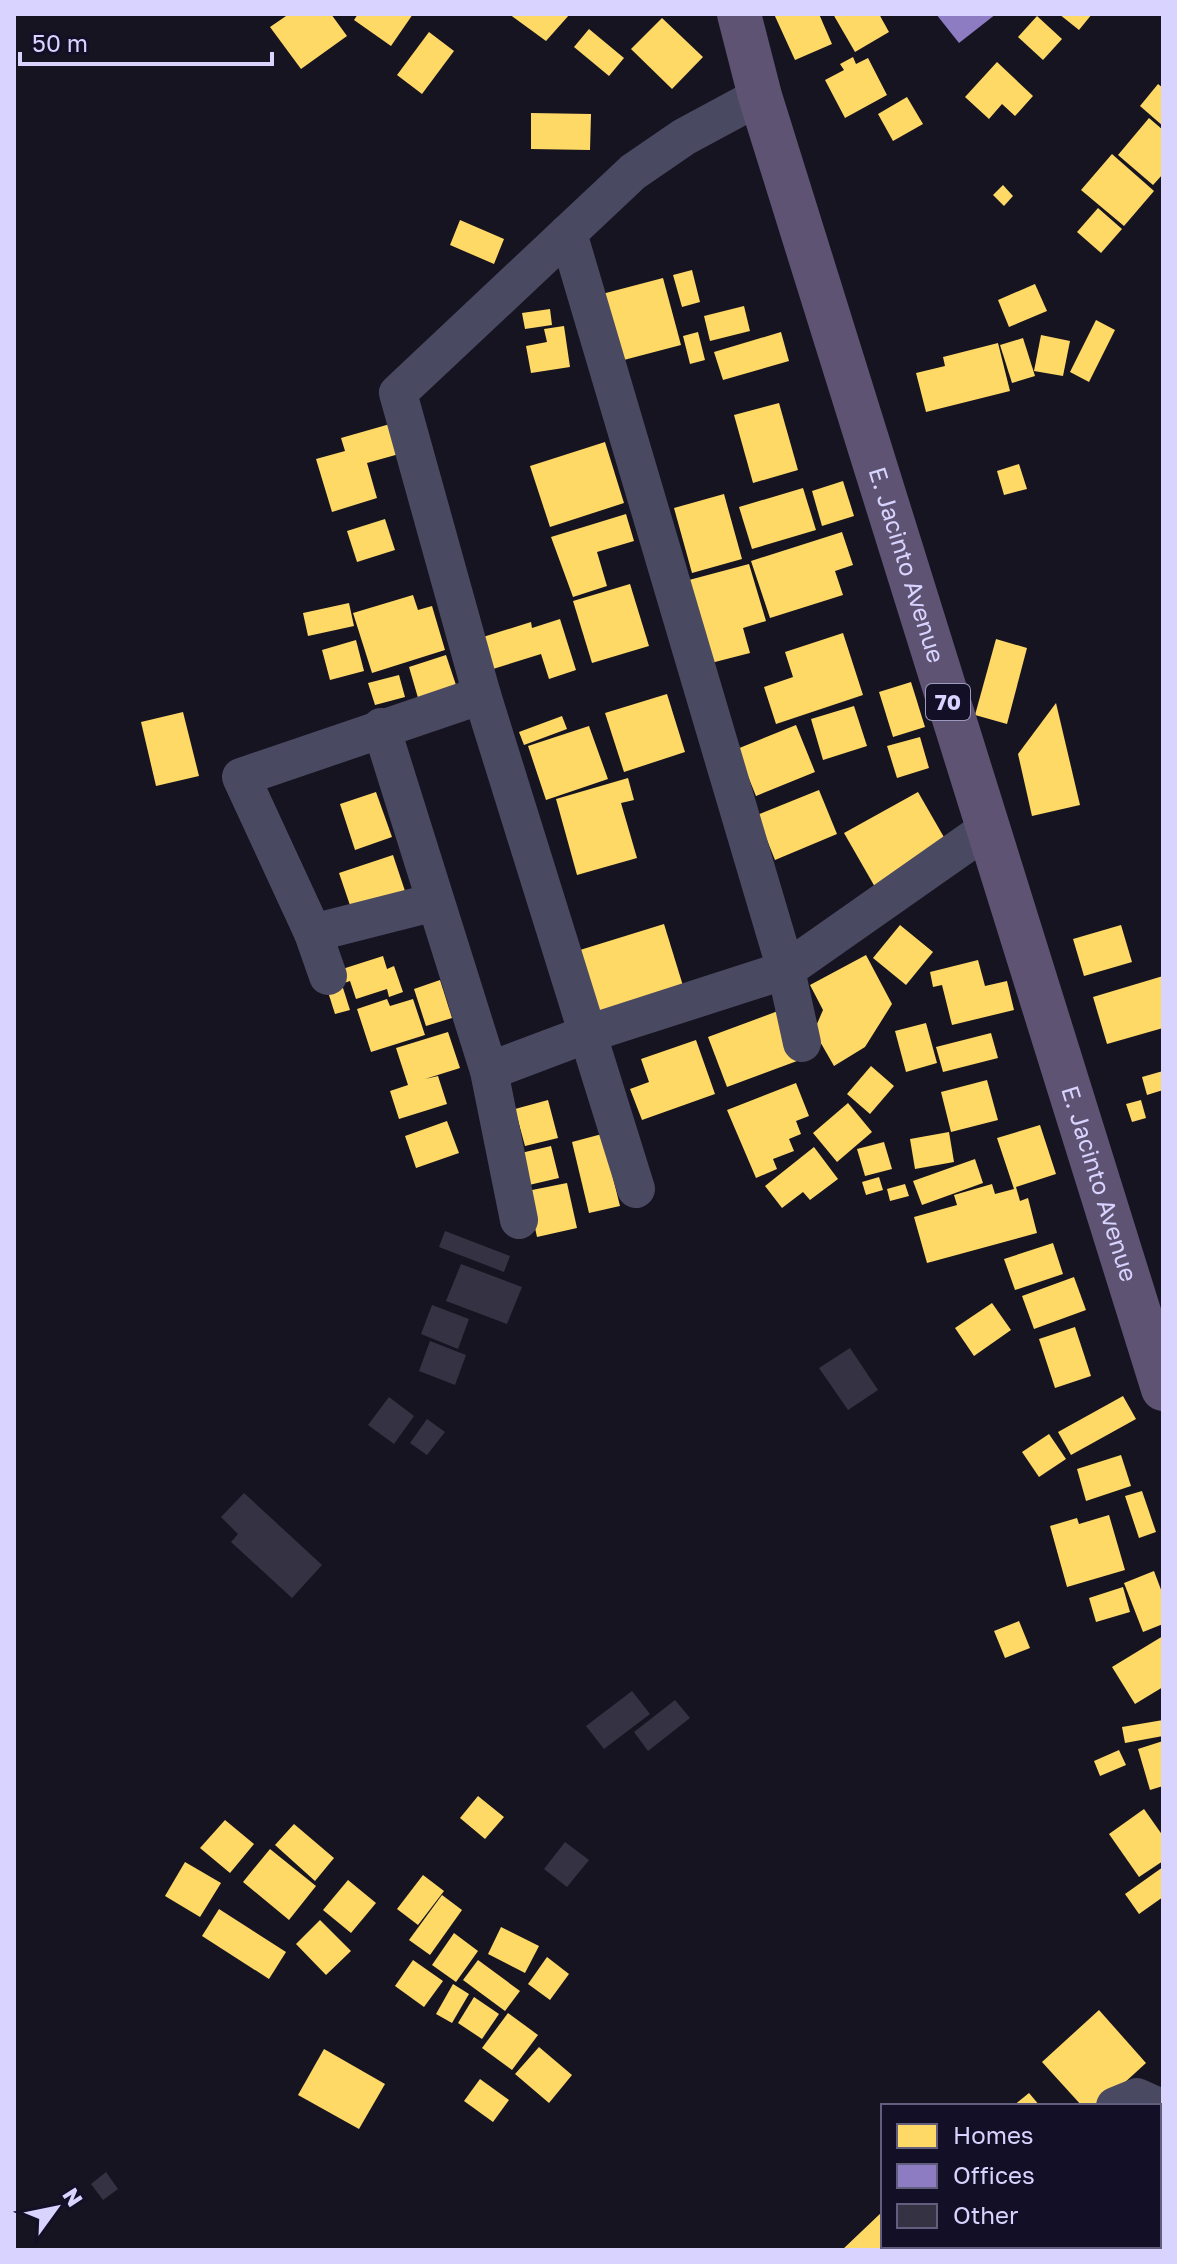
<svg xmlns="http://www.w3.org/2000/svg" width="1177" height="2264" font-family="'Golos Text',sans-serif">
	<rect width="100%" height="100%" fill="#161421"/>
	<g fill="#ffd966">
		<polygon points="289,14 331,14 347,36 301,69 270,27"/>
		<polygon points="358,14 413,14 391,46 354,20"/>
		<polygon points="509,14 570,14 546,41"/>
		<polygon points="774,14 819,14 832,44 795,60"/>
		<polygon points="833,14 879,14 889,32 855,52"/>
		<polygon points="1059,14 1092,14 1079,30"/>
		<polygon points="1037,16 1062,39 1043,60 1018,37"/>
		<polygon points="662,18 703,57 672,89 631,49"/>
		<polygon points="589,29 624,58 609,76 574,47"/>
		<polygon points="429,32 454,51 422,94 397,75"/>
		<polygon points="853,57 856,64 868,58 887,95 845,118 825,80 844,70 840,64"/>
		<polygon points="997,62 1033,96 1015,116 1002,104 989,119 965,97"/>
		<polygon points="1158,84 1163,88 1163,126 1140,106"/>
		<polygon points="907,97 923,124 893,141 878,114"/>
		<polygon points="531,113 591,114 590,150 531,149"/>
		<polygon points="1149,118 1163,130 1163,174 1153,185 1118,155"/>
		<polygon points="1112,154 1154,191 1124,226 1081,190"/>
		<polygon points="1003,185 1013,196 1004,206 993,195"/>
		<polygon points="1098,208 1122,229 1101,253 1077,232"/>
		<polygon points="460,220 504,239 494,264 450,245"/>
		<polygon points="692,270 700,302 682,307 673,275"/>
		<polygon points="663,278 681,345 620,361 602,294"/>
		<polygon points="1035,284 1047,311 1009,327 998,300"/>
		<polygon points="744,306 750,331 710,341 704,316"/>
		<polygon points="550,309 552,325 525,329 522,313"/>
		<polygon points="1096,320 1115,330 1089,382 1070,372"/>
		<polygon points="564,326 570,367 531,373 526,346 547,342 544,329"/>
		<polygon points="698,332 705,360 690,364 683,336"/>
		<polygon points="781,332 789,361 723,380 714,352"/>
		<polygon points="1041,335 1070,341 1063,376 1034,371"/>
		<polygon points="1023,338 1035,376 1012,383 1000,345"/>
		<polygon points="998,343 1010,391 926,412 916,373 945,366 943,357"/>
		<polygon points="779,403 798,470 753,483 734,415"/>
		<polygon points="390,424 399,454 367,463 377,498 332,512 316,459 345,451 341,438"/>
		<polygon points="605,442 624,503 550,527 530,466"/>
		<polygon points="1019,464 1027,489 1004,495 997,471"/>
		<polygon points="843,481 854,516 822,526 812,491"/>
		<polygon points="803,488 816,530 752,549 739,507"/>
		<polygon points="724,494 742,559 692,573 674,508"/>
		<polygon points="626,514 634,541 597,552 607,586 573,597 551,537"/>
		<polygon points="385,519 395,550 357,562 347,531"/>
		<polygon points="842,532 853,565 835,571 843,595 770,618 751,561"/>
		<polygon points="749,564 766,621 743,628 750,653 711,663 689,580"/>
		<polygon points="630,584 649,646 592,663 573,601"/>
		<polygon points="413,595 418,610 432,606 445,650 372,673 353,613"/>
		<polygon points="349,603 354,626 308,636 303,613"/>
		<polygon points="560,619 576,670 549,679 541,654 493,669 483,637 531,622 532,628"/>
		<polygon points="843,633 863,695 776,724 764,687 793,677 785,652"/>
		<polygon points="996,639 1027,648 1007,724 975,715"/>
		<polygon points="356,640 364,671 330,680 322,650"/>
		<polygon points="446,655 460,697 421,708 409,667"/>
		<polygon points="399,675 405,697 375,705 368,683"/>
		<polygon points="911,682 925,727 893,737 879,692"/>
		<polygon points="667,694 685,752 624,772 605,713"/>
		<polygon points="1056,703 1080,805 1032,816 1018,754"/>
		<polygon points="854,706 867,746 823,760 811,719"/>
		<polygon points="183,712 199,776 156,786 141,722"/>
		<polygon points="562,716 567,729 524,745 519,732"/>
		<polygon points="796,725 815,772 756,796 737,749"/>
		<polygon points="589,726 608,779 546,800 528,746"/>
		<polygon points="920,737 929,768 897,778 887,746"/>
		<polygon points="628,778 634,800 621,803 637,858 577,875 556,799"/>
		<polygon points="819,790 837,834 775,860 757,815"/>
		<polygon points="376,792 392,837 355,850 340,804"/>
		<polygon points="918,792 949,846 875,887 844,833"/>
		<polygon points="393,855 408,900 354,917 339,873"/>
		<polygon points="664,924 684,989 601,1015 580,950"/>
		<polygon points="900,925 933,952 906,985 873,958"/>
		<polygon points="1121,925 1132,962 1084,976 1073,939"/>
		<polygon points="866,955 892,1004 865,1047 834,1066 814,1031 823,1010 810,985"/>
		<polygon points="383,956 387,969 394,966 403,992 389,997 387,989 356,999 350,981 338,985 333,972"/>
		<polygon points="978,960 985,986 1007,981 1014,1010 952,1025 942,985 933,987 930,972"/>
		<polygon points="1163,976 1163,1028 1107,1044 1093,997"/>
		<polygon points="440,980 452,1018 426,1026 414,989"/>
		<polygon points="343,988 350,1010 335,1014 328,992"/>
		<polygon points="387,999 390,1006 413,999 425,1035 371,1052 357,1009"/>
		<polygon points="778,1011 797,1061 727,1087 708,1037"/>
		<polygon points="926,1023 937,1063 906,1072 895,1031"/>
		<polygon points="448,1032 460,1068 425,1079 438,1076 447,1104 399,1119 390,1091 408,1085 396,1048"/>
		<polygon points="991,1033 998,1058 943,1072 936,1047"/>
		<polygon points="696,1040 715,1094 642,1120 630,1089 649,1082 641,1059"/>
		<polygon points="871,1066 894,1086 870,1114 847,1094"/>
		<polygon points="1163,1071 1163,1090 1147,1095 1142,1077"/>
		<polygon points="987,1080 998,1120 951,1132 941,1092"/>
		<polygon points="796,1083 809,1116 796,1121 801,1134 789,1139 794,1151 773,1159 777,1169 756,1178 727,1110"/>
		<polygon points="548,1100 558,1138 525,1146 515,1109"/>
		<polygon points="1141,1100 1146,1118 1132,1122 1126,1104"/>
		<polygon points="848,1103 872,1132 837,1162 813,1133"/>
		<polygon points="447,1121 459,1153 416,1168 405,1136"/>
		<polygon points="1040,1125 1056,1174 1016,1187 1020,1201 1028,1198 1037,1233 927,1263 914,1217 957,1205 954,1195 992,1184 995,1194 1014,1189 997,1138"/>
		<polygon points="949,1132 954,1162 915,1169 910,1139"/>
		<polygon points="602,1134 620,1206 589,1213 572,1142"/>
		<polygon points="884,1142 892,1169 865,1176 857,1149"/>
		<polygon points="551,1146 559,1178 529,1185 521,1153"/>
		<polygon points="814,1147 838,1179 810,1200 803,1192 782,1208 765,1186"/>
		<polygon points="975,1159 983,1183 922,1205 913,1181"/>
		<polygon points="879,1177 883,1190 866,1195 862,1182"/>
		<polygon points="567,1183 577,1228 537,1237 527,1191"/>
		<polygon points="905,1184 909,1196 890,1201 887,1189"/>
		<polygon points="1053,1243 1063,1274 1015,1290 1004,1259"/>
		<polygon points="1074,1277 1086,1310 1034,1329 1022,1296"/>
		<polygon points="992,1303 1011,1330 974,1356 955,1328"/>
		<polygon points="1075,1327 1091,1376 1055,1388 1039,1339"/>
		<polygon points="1123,1396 1136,1419 1071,1455 1058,1432"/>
		<polygon points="1049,1434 1066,1459 1039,1477 1022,1452"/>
		<polygon points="1121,1455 1131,1486 1086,1501 1077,1469"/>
		<polygon points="1142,1491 1156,1532 1139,1538 1125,1496"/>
		<polygon points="1109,1515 1125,1570 1067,1587 1050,1526 1077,1518 1079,1524"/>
		<polygon points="1154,1571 1163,1595 1163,1624 1143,1632 1124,1583"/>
		<polygon points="1123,1587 1130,1612 1096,1622 1089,1598"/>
		<polygon points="1019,1621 1030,1648 1005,1658 994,1631"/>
		<polygon points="1163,1636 1163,1687 1135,1704 1112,1667"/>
		<polygon points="1163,1720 1163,1736 1125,1743 1122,1727"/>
		<polygon points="1163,1741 1163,1786 1150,1790 1138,1749"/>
		<polygon points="1119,1750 1126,1765 1100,1776 1094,1761"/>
		<polygon points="478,1796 504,1817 485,1839 460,1818"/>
		<polygon points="1144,1809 1163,1836 1163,1861 1139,1877 1109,1834"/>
		<polygon points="225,1820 254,1844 230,1873 200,1848"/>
		<polygon points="294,1824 334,1858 315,1881 275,1845"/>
		<polygon points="270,1849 316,1886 289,1920 243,1882"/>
		<polygon points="185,1862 221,1883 200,1917 165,1896"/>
		<polygon points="1163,1867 1163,1897 1139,1914 1125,1894"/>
		<polygon points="423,1875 444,1891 418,1925 397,1909"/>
		<polygon points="348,1880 376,1903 351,1933 323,1910"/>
		<polygon points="442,1895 462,1910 430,1955 409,1940"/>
		<polygon points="219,1909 286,1952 269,1979 202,1936"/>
		<polygon points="320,1920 351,1951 326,1975 296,1944"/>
		<polygon points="501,1927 539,1946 525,1973 488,1954"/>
		<polygon points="454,1933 478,1951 456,1982 432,1965"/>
		<polygon points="547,1957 569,1974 550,2000 528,1984"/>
		<polygon points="413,1960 443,1981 424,2007 395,1986"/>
		<polygon points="478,1960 520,1991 505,2011 463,1980"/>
		<polygon points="453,1984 469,1994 452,2023 436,2014"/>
		<polygon points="474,1997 499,2014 482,2039 458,2023"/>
		<polygon points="1099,2010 1146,2063 1099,2106 1082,2106 1042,2062"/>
		<polygon points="508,2013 538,2035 512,2070 482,2048"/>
		<polygon points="539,2047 572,2075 549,2103 515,2074"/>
		<polygon points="324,2049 385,2084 359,2129 298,2095"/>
		<polygon points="480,2079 509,2100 493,2122 464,2101"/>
		<polygon points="1029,2093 1040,2106 1013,2106"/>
		<polygon points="883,2211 883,2246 951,2246 947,2250 842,2250"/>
		<polygon points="1034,2246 1083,2246 1087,2250 1029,2250"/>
	</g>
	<polygon fill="#8e7cc3" points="936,14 996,14 959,43"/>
	<g fill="#343243">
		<polygon points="445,1231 510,1256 504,1272 439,1247"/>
		<polygon points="461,1264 522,1287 507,1324 446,1301"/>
		<polygon points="432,1305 469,1319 458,1349 421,1334"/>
		<polygon points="430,1341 466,1355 455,1385 419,1371"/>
		<polygon points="850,1348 878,1390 848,1410 819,1368"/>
		<polygon points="389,1397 414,1416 394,1444 368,1425"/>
		<polygon points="427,1419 445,1432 427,1455 410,1443"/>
		<polygon points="244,1493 322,1565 292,1598 231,1542 238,1534 221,1517"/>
		<polygon points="632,1691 650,1714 604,1749 586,1726"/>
		<polygon points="675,1700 690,1718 648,1751 634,1732"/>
		<polygon points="565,1842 589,1860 567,1887 544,1869"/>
		<polygon points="106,2172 118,2189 103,2200 91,2184"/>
	</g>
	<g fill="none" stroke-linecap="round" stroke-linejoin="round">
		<g stroke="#4a4962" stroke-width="38">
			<polyline points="568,233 786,970 802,1043"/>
			<polyline points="381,727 489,1071 519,1220"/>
			<polyline points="313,933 435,902"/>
			<polyline points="328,976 313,933 241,777 482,695"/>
			<polyline points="489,1071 590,1033 786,970 987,829"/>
			<polyline points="636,1189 482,695 398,393 633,172 684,137 760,96"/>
			<polyline points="1115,2106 1137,2097 1157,2106"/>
			<polyline points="956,2250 960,2246"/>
		</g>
		<path stroke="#5e5373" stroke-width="44" id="s1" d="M739,14L760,96L1163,1389"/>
	</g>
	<g text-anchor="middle" stroke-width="8" stroke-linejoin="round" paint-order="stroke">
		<rect fill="#130f26" stroke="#9e99be" stroke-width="2" x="926" y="684" width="44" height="36" rx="6"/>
		<g font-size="22" font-weight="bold" fill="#d9d4ff">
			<text x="948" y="710">70</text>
		</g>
		<g font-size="24" fill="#d9d4ff" stroke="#130f26">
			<text dy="8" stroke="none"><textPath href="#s1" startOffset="576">E. Jacinto Avenue</textPath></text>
			<text dy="8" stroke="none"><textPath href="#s1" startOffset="1224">E. Jacinto Avenue</textPath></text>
		</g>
	</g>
	<rect width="1177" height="2264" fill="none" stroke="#d9d4ff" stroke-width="32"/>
	<rect x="881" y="2104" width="280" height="144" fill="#130f26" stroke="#625e7d" stroke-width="2"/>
	<rect x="897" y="2124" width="40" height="24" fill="#ffd966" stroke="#625e7d" stroke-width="2"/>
	<text x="953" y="2144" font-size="24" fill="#d9d4ff">Homes</text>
	<rect x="897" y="2164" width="40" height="24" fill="#8e7cc3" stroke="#625e7d" stroke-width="2"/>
	<text x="953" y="2184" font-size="24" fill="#d9d4ff">Offices</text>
	<rect x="897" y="2204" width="40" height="24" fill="#343243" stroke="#625e7d" stroke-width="2"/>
	<text x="953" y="2224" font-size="24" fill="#d9d4ff">Other</text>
	<g transform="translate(56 2208) rotate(57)" stroke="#130f26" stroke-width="6" paint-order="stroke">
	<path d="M0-6L14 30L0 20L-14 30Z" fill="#d9d4ff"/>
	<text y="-12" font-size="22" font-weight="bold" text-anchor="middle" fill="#d9d4ff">N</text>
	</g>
	<path d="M20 52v12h252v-12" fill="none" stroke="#d9d4ff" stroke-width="4"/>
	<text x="32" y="52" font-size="24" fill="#d9d4ff" stroke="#130f26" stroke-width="6" paint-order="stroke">50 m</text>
</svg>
